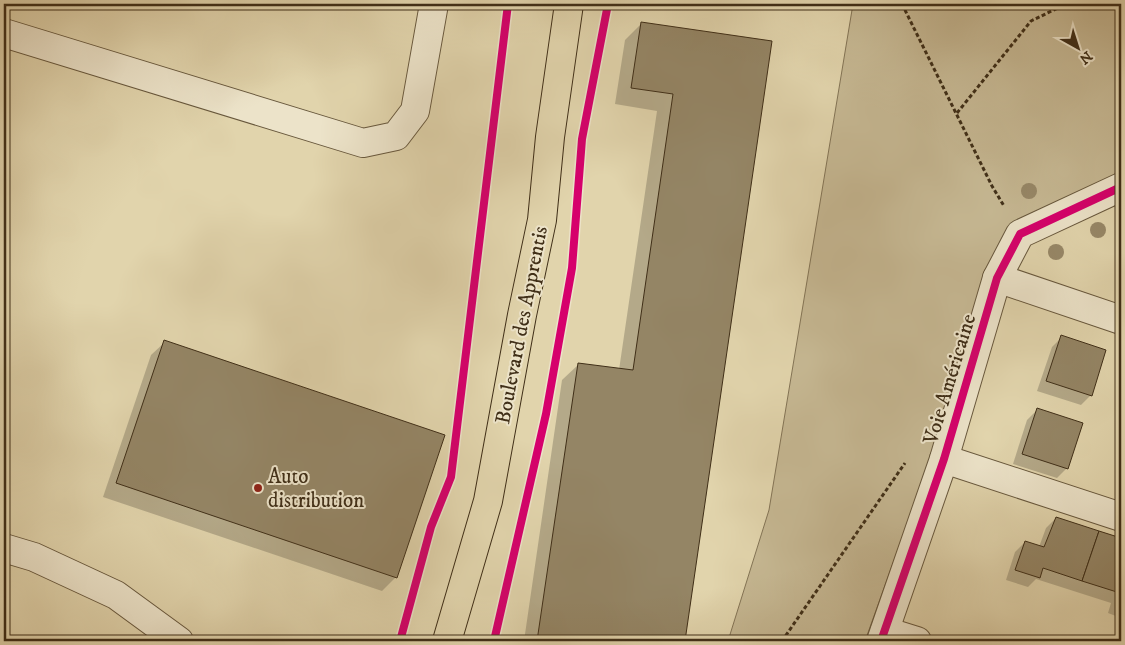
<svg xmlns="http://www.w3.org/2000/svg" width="1125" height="645" font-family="'IM FELL DW Pica',serif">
	<rect width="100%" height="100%" fill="#e1d4ac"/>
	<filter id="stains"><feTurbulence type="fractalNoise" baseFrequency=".004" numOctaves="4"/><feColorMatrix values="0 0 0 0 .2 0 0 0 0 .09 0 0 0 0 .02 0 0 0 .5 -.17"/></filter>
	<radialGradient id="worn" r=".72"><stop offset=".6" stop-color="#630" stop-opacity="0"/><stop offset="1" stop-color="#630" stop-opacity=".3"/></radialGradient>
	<polygon fill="#c6b893" stroke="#837456" points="853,4 1121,4 1121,175 1015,224 865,641 728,641 769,510"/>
	<g fill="#0003">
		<polygon points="641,24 770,42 684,641 524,641 562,380 579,364 619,370 657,111 615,104 625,40"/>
		<polygon points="1062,337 1091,395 1081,405 1037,391 1052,347"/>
		<polygon points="165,342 396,577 382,591 103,497 151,355"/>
		<polygon points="1037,410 1067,468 1057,478 1013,464 1027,420"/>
		<polygon points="1056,518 1121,540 1121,618 1108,613 1111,603 1036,579 1028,587 1006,580 1015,552 1025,542 1039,547 1046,528"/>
	</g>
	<g fill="#948565" stroke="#402f18">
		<polygon points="641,22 772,41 685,641 537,641 578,363 633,370 673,94 631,88"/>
		<polygon points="1061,335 1106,350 1092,396 1046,381"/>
		<polygon points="164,340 445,435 397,578 116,483"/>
		<polygon points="1037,408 1083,423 1068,469 1022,454"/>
		<polygon points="1056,517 1099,531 1082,581 1043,568 1040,578 1015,570 1025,541 1044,547"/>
		<polygon points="1099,531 1121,538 1121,604 1118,603 1120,593 1082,581"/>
	</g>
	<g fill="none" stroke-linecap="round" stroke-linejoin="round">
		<g stroke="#68583d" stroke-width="30">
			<g id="minor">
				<polyline points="4,33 363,143 396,136 415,111 434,4"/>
				<polyline points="997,278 1121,320"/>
				<polyline points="944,459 1121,517"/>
				<polyline points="4,548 34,557 116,595 179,641"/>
				<polyline points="885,631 917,641"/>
				<polyline points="881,641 944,459 997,278 1020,234 1121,187"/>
			</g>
		</g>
		<g stroke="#402f18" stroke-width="30">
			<polyline id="major" points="447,641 488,501 522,315 542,220 550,137 569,4"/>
		</g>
		<g stroke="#402f18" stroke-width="3" stroke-dasharray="4 2.5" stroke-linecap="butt">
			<polyline points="902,4 992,186 1004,206"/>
			<polyline points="957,113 1031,21 1066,4"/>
			<polyline points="782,641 905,463"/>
		</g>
		<use href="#minor" stroke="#ece3c9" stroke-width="28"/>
		<use href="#major" stroke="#e1d4ac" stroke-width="28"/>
		<g stroke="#ece3c9" stroke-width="11">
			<g id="cycleway">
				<polyline points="400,641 431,527 451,477 508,4"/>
				<polyline points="494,641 546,414 572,268 582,139 608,4"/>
				<polyline points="881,641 944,459 997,278 1020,234 1121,187"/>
			</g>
		</g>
		<use href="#cycleway" stroke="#d6006c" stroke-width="8"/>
	</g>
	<g fill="#978868">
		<circle cx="1029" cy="191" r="8"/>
		<circle cx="1098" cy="230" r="8"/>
		<circle cx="1056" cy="252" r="8"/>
	</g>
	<circle fill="#8f2418" stroke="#ece3c9" stroke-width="2" cx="258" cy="488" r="5"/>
	<g text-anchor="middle" stroke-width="4" stroke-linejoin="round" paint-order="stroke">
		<g font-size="21" fill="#402f18" stroke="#ece3c9">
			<text transform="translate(521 325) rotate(-79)" y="7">Boulevard des Apprentis</text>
			<text transform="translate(949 379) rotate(-73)" y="7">Voie Américaine</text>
		</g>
		<g font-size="21" fill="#402f18" stroke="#ece3c9" text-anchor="start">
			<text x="268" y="483">Auto<tspan x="268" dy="24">distribution</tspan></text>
		</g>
	</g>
	<rect width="1125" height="645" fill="none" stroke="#e1d4ac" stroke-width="20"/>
	<rect x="5" y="5" width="1115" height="635" fill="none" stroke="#402f18" stroke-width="2.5"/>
	<rect x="10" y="10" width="1105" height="625" fill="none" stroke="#402f18"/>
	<g transform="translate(1078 48) rotate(141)" stroke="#ece3c9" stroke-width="4" paint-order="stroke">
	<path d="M0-4L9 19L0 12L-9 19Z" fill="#402f18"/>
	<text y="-8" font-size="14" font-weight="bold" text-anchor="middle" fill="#402f18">N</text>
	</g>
	<rect width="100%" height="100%" filter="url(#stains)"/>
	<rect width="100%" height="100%" fill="url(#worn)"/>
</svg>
